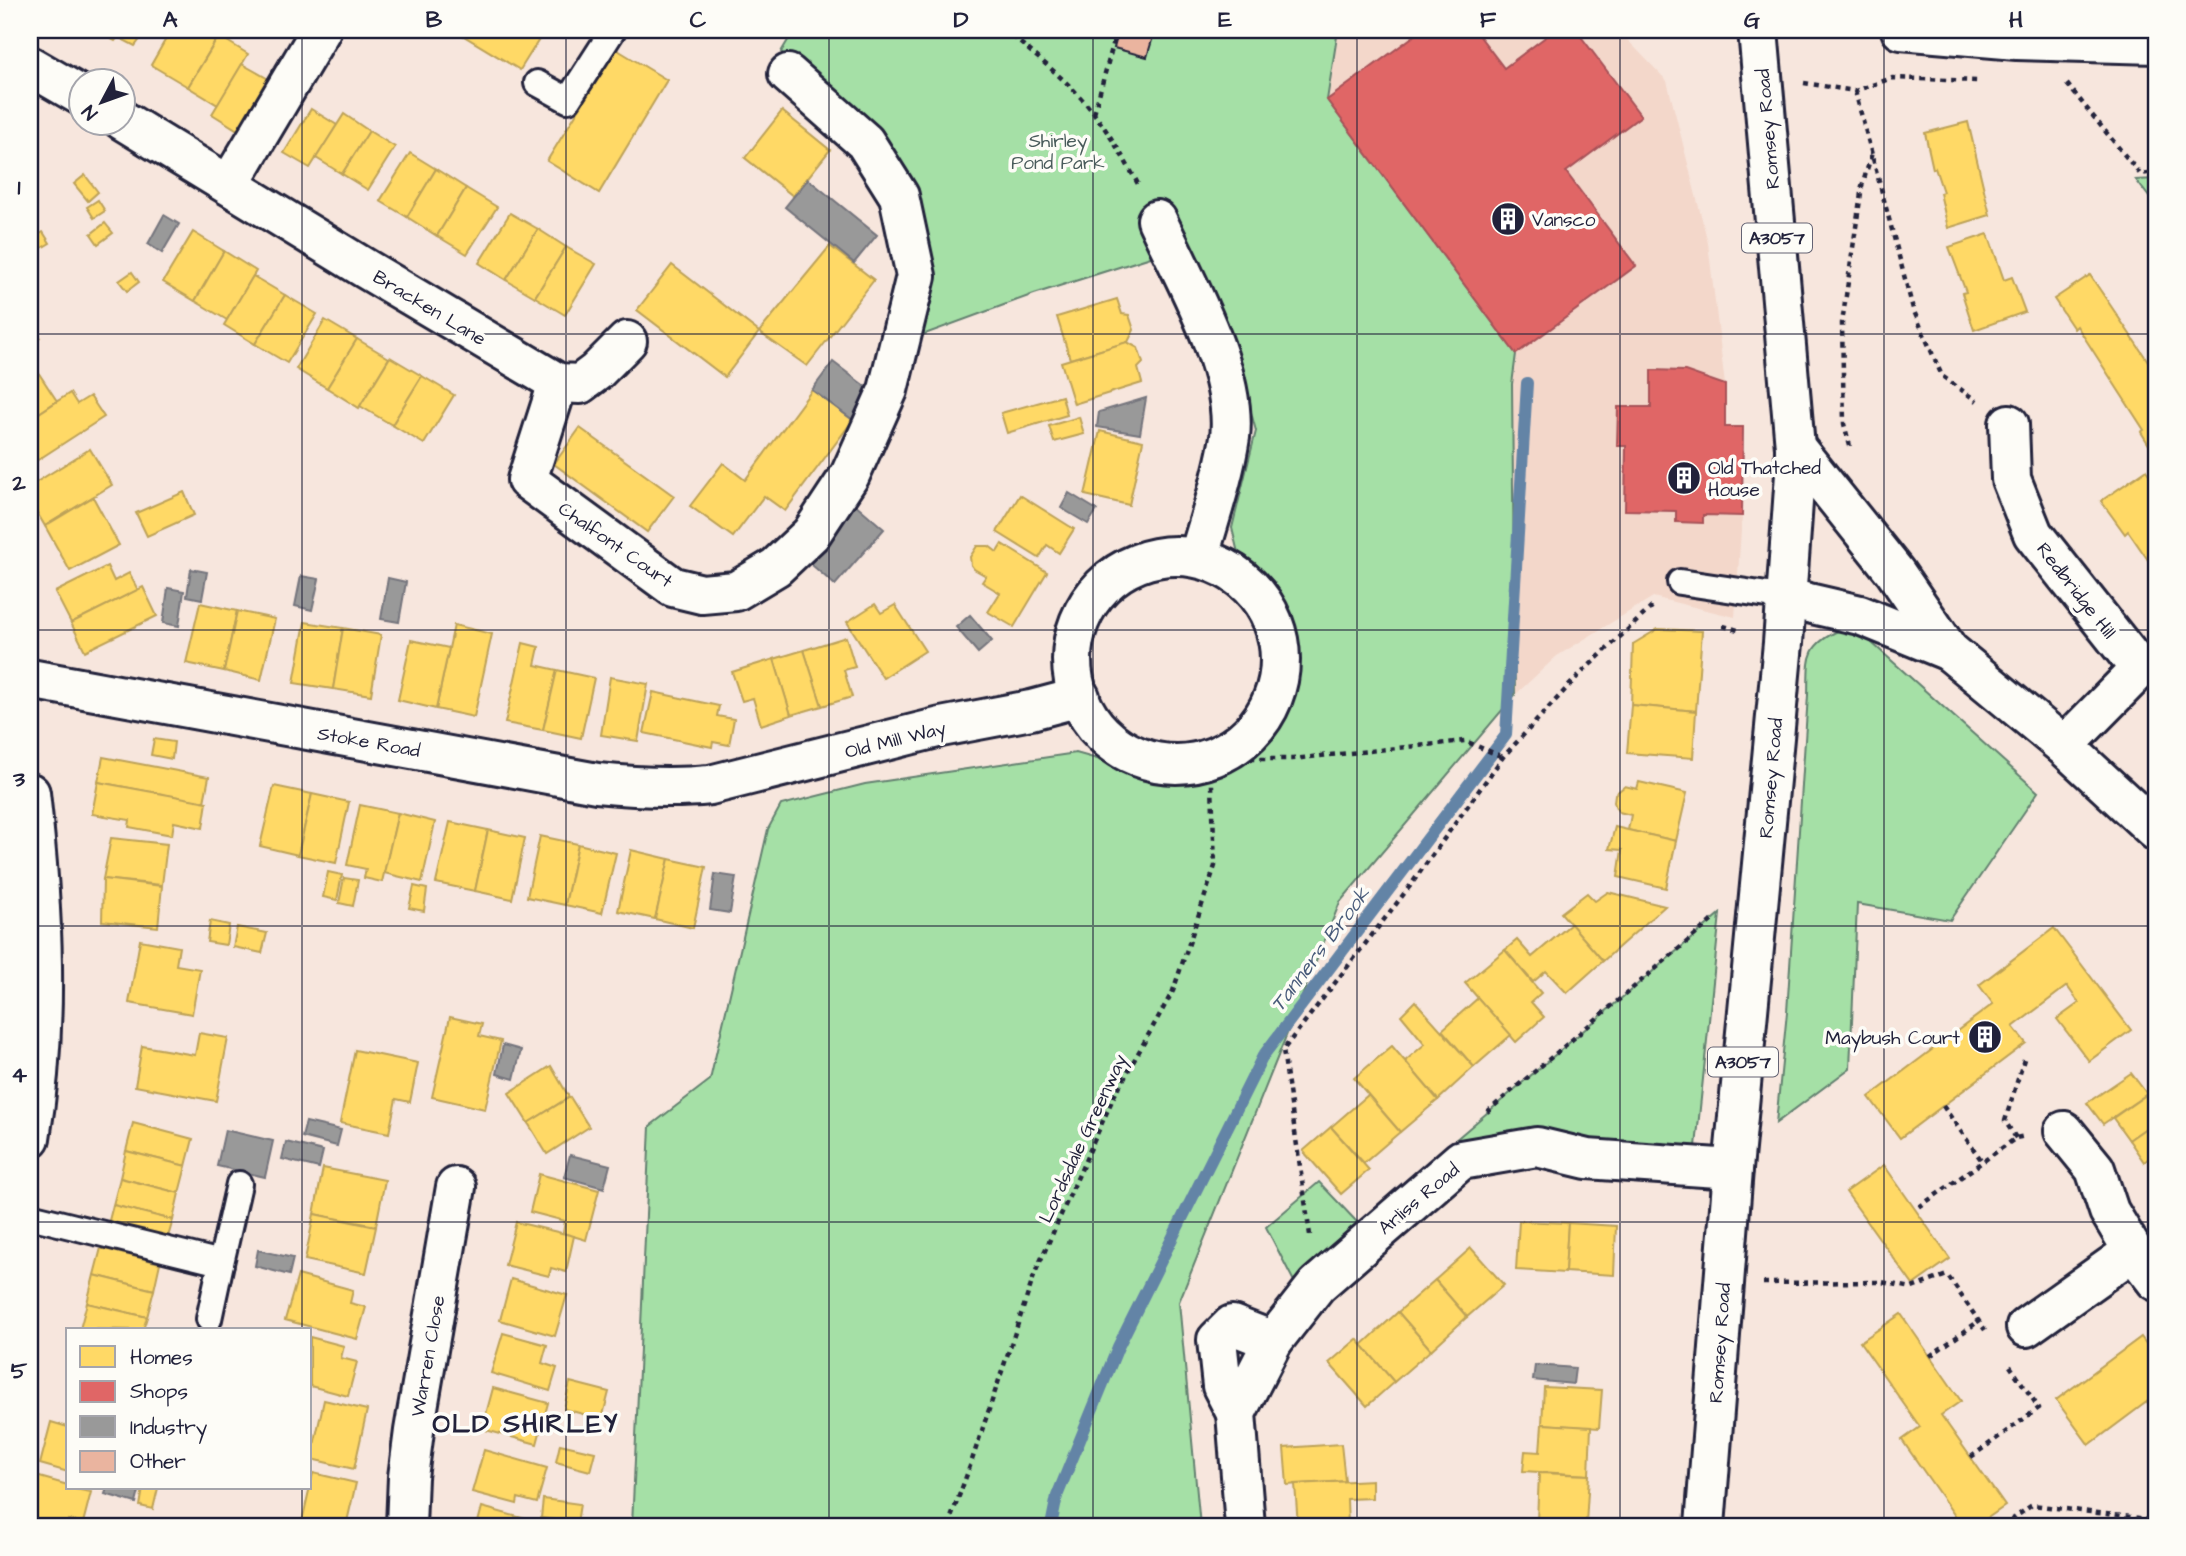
<svg xmlns="http://www.w3.org/2000/svg" width="2186" height="1556" font-family="'Architects Daughter',sans-serif">
	<rect width="100%" height="100%" fill="#f7e6dd"/>
	<filter id="ink" filterUnits="userSpaceOnUse"><feTurbulence type="fractalNoise" baseFrequency=".0143" numOctaves="2"/><feDisplacementMap in="SourceGraphic" scale="14" xChannelSelector="R" yChannelSelector="G"/><feConvolveMatrix kernelMatrix="1 2 1 2 8 2 1 2 1" color-interpolation-filters="sRGB"/></filter>
	<g filter="url(#ink)">
		<polygon fill="#f3d7ca" points="1338,30 1618,30 1667,81 1708,243 1725,385 1725,427 1743,427 1742,516 1735,617 1653,597 1557,656 1515,695 1512,384 1516,354 1327,100"/>
		<g fill="#a5e0a6" stroke="#648170" stroke-width="2">
			<polygon points="794,30 1338,30 1327,100 1516,354 1512,384 1515,695 1340,902 1179,1302 1200,1526 632,1526 650,1126 710,1080 768,829 781,805 865,784 1076,753 1122,766 1171,776 1233,765 1265,734 1289,696 1289,643 1278,604 1252,569 1243,561 1237,549 1232,528 1256,431 1232,342 1154,256 1034,294 917,337 872,132 781,52"/>
			<polygon points="2156,179 2156,206 2136,180"/>
			<path d="M1840,630L1862,634L2038,792L1950,920L1857,904L1850,1068L1776,1123L1787,1012L1808,695C1809,660 1804,646 1840,630Z"/>
			<polygon points="1720,914 1694,1166 1461,1160 1304,1301 1266,1227 1319,1182 1358,1223"/>
		</g>
		<g fill="#ffd966" stroke="#bda259" stroke-width="2">
			<polygon points="94,30 147,30 135,46 118,37 115,41"/>
			<polygon points="171,30 222,30 188,87 151,65"/>
			<polygon points="454,30 545,30 520,70"/>
			<polygon points="219,36 248,54 218,105 188,87"/>
			<polygon points="616,49 667,80 599,193 547,161"/>
			<polygon points="242,64 272,81 241,132 212,114"/>
			<polygon points="311,109 337,125 310,168 284,153"/>
			<polygon points="782,111 830,150 793,196 745,158"/>
			<polygon points="344,114 369,131 342,174 316,158"/>
			<polygon points="1968,122 1990,215 1948,228 1940,193 1943,192 1935,168 1933,169 1925,133"/>
			<polygon points="369,131 395,147 368,190 342,174"/>
			<polygon points="410,153 436,169 407,217 380,201"/>
			<polygon points="436,169 466,188 437,236 407,217"/>
			<polygon points="85,175 98,192 88,201 74,184"/>
			<polygon points="466,188 497,207 467,254 437,236"/>
			<polygon points="98,200 105,211 94,218 87,207"/>
			<polygon points="510,213 538,229 506,280 479,263"/>
			<polygon points="105,223 113,233 98,244 91,234"/>
			<polygon points="538,229 566,247 535,297 506,280"/>
			<polygon points="43,232 50,243 30,255 30,240"/>
			<polygon points="193,232 224,251 195,301 163,282"/>
			<polygon points="1988,234 2004,280 2012,277 2025,312 1974,330 1962,293 1966,292 1949,247"/>
			<polygon points="830,246 874,280 807,366 759,332"/>
			<polygon points="566,247 596,264 565,315 535,297"/>
			<polygon points="224,251 256,271 227,320 195,301"/>
			<polygon points="672,265 759,332 725,377 637,310"/>
			<polygon points="132,272 139,282 127,291 119,281"/>
			<polygon points="2090,275 2156,373 2156,456 2141,432 2144,430 2077,326 2074,329 2054,299"/>
			<polygon points="253,276 285,295 255,344 224,325"/>
			<polygon points="285,295 317,314 287,363 255,344"/>
			<polygon points="1117,299 1122,314 1129,315 1134,330 1128,342 1070,359 1057,317"/>
			<polygon points="325,320 357,339 327,388 296,369"/>
			<polygon points="30,322 40,337 30,344"/>
			<polygon points="357,339 389,358 359,408 327,388"/>
			<polygon points="1127,342 1138,348 1143,363 1138,368 1142,383 1074,404 1061,362"/>
			<polygon points="390,357 422,376 392,425 360,406"/>
			<polygon points="36,369 57,401 30,419 30,372"/>
			<polygon points="422,376 454,395 424,444 392,425"/>
			<polygon points="812,390 853,420 785,511 764,496 733,537 690,506 723,463 745,480"/>
			<polygon points="70,393 77,404 90,396 104,417 30,465 30,419"/>
			<polygon points="1062,396 1067,415 1007,433 1001,413"/>
			<polygon points="1079,417 1084,434 1054,442 1049,426"/>
			<polygon points="580,428 674,496 647,532 554,464"/>
			<polygon points="1100,431 1143,441 1129,505 1085,495"/>
			<polygon points="90,449 112,485 45,526 30,501 30,486"/>
			<polygon points="2146,470 2156,484 2155,570 2128,531 2125,534 2101,501"/>
			<polygon points="184,492 194,515 147,536 136,513"/>
			<polygon points="1020,495 1074,529 1059,553 1047,545 1039,558 997,532"/>
			<polygon points="93,497 119,545 70,571 45,526"/>
			<polygon points="1002,544 1047,572 1014,627 988,612 1000,593 982,582 986,576 974,569 971,565 970,557 977,546 989,546 997,552"/>
			<polygon points="107,566 114,581 129,573 138,590 71,623 55,592"/>
			<polygon points="143,587 157,616 85,651 71,623"/>
			<polygon points="200,603 237,611 224,671 186,663"/>
			<polygon points="875,604 881,613 895,605 925,651 883,678 847,622"/>
			<polygon points="237,611 275,619 261,680 224,671"/>
			<polygon points="305,622 343,628 333,689 294,683"/>
			<polygon points="454,625 492,634 474,717 436,709"/>
			<polygon points="343,628 381,635 371,695 333,689"/>
			<polygon points="1658,629 1702,631 1696,711 1631,705 1633,644"/>
			<polygon points="846,637 855,667 844,670 852,697 822,706 804,650"/>
			<polygon points="411,640 449,648 436,709 398,700"/>
			<polygon points="523,643 539,647 535,665 557,670 543,730 505,723"/>
			<polygon points="804,650 822,706 791,715 774,659"/>
			<polygon points="774,659 791,715 761,725 753,698 742,701 732,672"/>
			<polygon points="557,670 594,678 581,738 543,730"/>
			<polygon points="610,677 648,684 638,741 601,735"/>
			<polygon points="653,692 719,706 717,716 734,719 729,745 713,742 712,747 644,733"/>
			<polygon points="1631,705 1696,711 1693,758 1627,753"/>
			<polygon points="154,739 174,742 172,759 151,755"/>
			<polygon points="103,757 209,777 204,802 98,782"/>
			<polygon points="98,782 207,802 203,828 174,822 172,835 129,827 130,820 92,814"/>
			<polygon points="1639,782 1687,793 1676,841 1628,830 1631,815 1619,812 1616,808 1614,802 1615,794 1625,786 1637,789"/>
			<polygon points="274,786 312,794 298,855 260,846"/>
			<polygon points="312,794 349,802 336,863 298,855"/>
			<polygon points="360,805 398,813 382,882 364,878 366,869 347,865"/>
			<polygon points="398,813 435,822 422,882 384,873"/>
			<polygon points="450,822 488,830 475,891 436,883"/>
			<polygon points="1615,827 1676,841 1666,888 1618,877 1622,850 1609,849"/>
			<polygon points="488,830 525,838 512,899 475,891"/>
			<polygon points="540,836 578,844 565,905 527,897"/>
			<polygon points="111,838 167,844 162,885 103,879"/>
			<polygon points="578,844 616,853 602,913 565,905"/>
			<polygon points="631,850 669,859 655,919 618,911"/>
			<polygon points="669,859 706,867 693,928 655,919"/>
			<polygon points="328,872 342,875 337,900 323,897"/>
			<polygon points="344,878 358,880 353,906 339,903"/>
			<polygon points="103,879 162,886 158,927 102,921"/>
			<polygon points="414,886 427,889 424,911 409,908"/>
			<polygon points="1608,892 1665,906 1603,961 1561,913 1587,893 1595,901"/>
			<polygon points="210,921 229,925 226,945 207,942"/>
			<polygon points="1571,924 1603,961 1567,993 1546,971 1533,982 1505,950 1517,940 1532,957"/>
			<polygon points="237,927 267,933 262,953 233,947"/>
			<polygon points="2054,928 2131,1030 2089,1061 2057,1019 2079,1003 2067,986 2013,1027 2026,1043 1900,1138 1869,1097 1993,1004 1979,985"/>
			<polygon points="140,940 179,947 176,965 200,969 192,1014 129,1003"/>
			<polygon points="1505,950 1541,993 1531,1002 1544,1017 1516,1042 1465,983"/>
			<polygon points="1478,998 1511,1035 1474,1067 1442,1030"/>
			<polygon points="1415,1001 1474,1067 1438,1100 1405,1061 1425,1044 1401,1015"/>
			<polygon points="450,1017 482,1024 479,1036 501,1041 485,1109 432,1097"/>
			<polygon points="199,1033 228,1038 216,1101 135,1086 142,1046 195,1055"/>
			<polygon points="1392,1046 1438,1100 1400,1132 1354,1078"/>
			<polygon points="355,1050 418,1063 410,1102 396,1099 389,1133 340,1123"/>
			<polygon points="551,1066 569,1097 528,1123 509,1093"/>
			<polygon points="2131,1073 2147,1094 2103,1124 2087,1103"/>
			<polygon points="2156,1088 2156,1121 2129,1140 2113,1118"/>
			<polygon points="1368,1095 1400,1132 1364,1163 1331,1127"/>
			<polygon points="570,1097 589,1127 547,1154 528,1123"/>
			<polygon points="2156,1121 2156,1153 2144,1162 2129,1140"/>
			<polygon points="133,1123 193,1139 186,1166 126,1151"/>
			<polygon points="1331,1127 1369,1170 1341,1194 1303,1151"/>
			<polygon points="126,1151 186,1166 179,1193 120,1178"/>
			<polygon points="1884,1165 1950,1259 1913,1285 1846,1192"/>
			<polygon points="323,1168 385,1180 376,1226 314,1214"/>
			<polygon points="539,1174 599,1190 586,1240 563,1233 565,1221 530,1212"/>
			<polygon points="120,1178 179,1193 173,1220 113,1205"/>
			<polygon points="113,1205 173,1220 165,1247 106,1232"/>
			<polygon points="314,1214 376,1227 366,1273 305,1260"/>
			<polygon points="1519,1221 1568,1223 1565,1273 1516,1270"/>
			<polygon points="516,1222 574,1236 566,1272 551,1268 549,1276 505,1265"/>
			<polygon points="1568,1223 1616,1226 1614,1275 1565,1272"/>
			<polygon points="101,1248 160,1263 154,1290 94,1275"/>
			<polygon points="1471,1248 1504,1285 1467,1317 1435,1280"/>
			<polygon points="94,1275 154,1290 147,1317 87,1303"/>
			<polygon points="298,1275 353,1290 350,1303 366,1307 357,1339 285,1320"/>
			<polygon points="511,1279 567,1295 555,1336 500,1320"/>
			<polygon points="1435,1280 1467,1317 1431,1350 1398,1312"/>
			<polygon points="87,1303 147,1317 143,1330 80,1329"/>
			<polygon points="1398,1312 1431,1350 1394,1382 1362,1345"/>
			<polygon points="1901,1314 1961,1401 1941,1415 2005,1506 1976,1526 1962,1526 1902,1440 1920,1427 1860,1342"/>
			<polygon points="503,1333 547,1345 542,1363 557,1368 550,1391 491,1373"/>
			<polygon points="310,1337 344,1346 341,1358 357,1362 348,1396 310,1386"/>
			<polygon points="2141,1337 2156,1357 2156,1395 2089,1445 2056,1400"/>
			<polygon points="1357,1339 1394,1382 1367,1406 1329,1363"/>
			<polygon points="570,1382 609,1392 602,1419 564,1409"/>
			<polygon points="1544,1387 1602,1390 1599,1428 1542,1424"/>
			<polygon points="493,1388 548,1403 537,1444 482,1429"/>
			<polygon points="324,1400 367,1410 354,1469 311,1459"/>
			<polygon points="51,1422 68,1427 68,1472 40,1464"/>
			<polygon points="1542,1424 1591,1427 1589,1475 1523,1471 1525,1451 1540,1452"/>
			<polygon points="560,1444 595,1452 590,1471 556,1462"/>
			<polygon points="1341,1444 1345,1481 1287,1485 1284,1448"/>
			<polygon points="484,1450 547,1468 537,1503 518,1498 517,1504 472,1492"/>
			<polygon points="313,1473 356,1483 346,1526 301,1526"/>
			<polygon points="1539,1473 1589,1475 1586,1524 1537,1521"/>
			<polygon points="36,1476 68,1485 68,1488 91,1492 83,1523 69,1520 67,1526 65,1526 30,1517 30,1499"/>
			<polygon points="1372,1480 1372,1498 1347,1499 1348,1526 1298,1526 1295,1484"/>
			<polygon points="143,1488 158,1488 153,1509 140,1506"/>
			<polygon points="543,1499 580,1504 577,1523 541,1518"/>
			<polygon points="482,1507 540,1523 539,1526 477,1526"/>
			<polygon points="1537,1521 1586,1524 1586,1526 1536,1526"/>
		</g>
		<g fill="#e06666" stroke="#a75259" stroke-width="2">
			<polygon points="1422,30 1475,30 1504,68 1555,30 1576,30 1641,116 1566,172 1636,266 1516,354 1327,100"/>
			<polygon points="1651,370 1685,371 1725,385 1725,427 1743,427 1742,516 1703,515 1703,523 1676,522 1676,511 1625,510 1626,446 1617,446 1618,407 1651,407"/>
		</g>
		<g fill="#999" stroke="#75757d" stroke-width="2">
			<polygon points="808,179 877,235 854,263 785,207"/>
			<polygon points="164,215 179,224 162,253 148,244"/>
			<polygon points="833,362 874,393 853,420 812,390"/>
			<polygon points="1146,398 1140,434 1097,427 1099,412"/>
			<polygon points="1069,493 1097,510 1088,524 1061,508"/>
			<polygon points="854,503 884,529 835,585 805,559"/>
			<polygon points="191,569 207,572 202,599 187,596"/>
			<polygon points="301,576 319,579 312,610 295,606"/>
			<polygon points="388,578 406,582 399,622 381,619"/>
			<polygon points="168,588 184,591 179,626 163,623"/>
			<polygon points="970,615 992,641 978,653 956,627"/>
			<polygon points="715,874 736,877 730,913 710,910"/>
			<polygon points="503,1045 521,1050 514,1079 497,1074"/>
			<polygon points="306,1122 341,1130 337,1146 302,1137"/>
			<polygon points="225,1130 273,1141 265,1177 217,1166"/>
			<polygon points="286,1142 323,1151 319,1168 282,1159"/>
			<polygon points="570,1155 610,1165 604,1188 564,1177"/>
			<polygon points="258,1250 293,1258 289,1275 255,1266"/>
			<polygon points="1535,1365 1575,1368 1573,1384 1533,1380"/>
			<polygon points="107,1488 140,1488 136,1503 105,1494"/>
		</g>
		<g fill="none" stroke-linecap="round" stroke-linejoin="round">
			<polyline stroke="#6484a6" stroke-width="12" points="1051,1526 1057,1496 1118,1347 1263,1056 1506,735 1527,383"/>
		</g>
		<polygon fill="#eab49f" stroke="#22223b" stroke-width="2" points="1119,30 1155,30 1147,57 1114,48"/>
		<g fill="none" stroke-linecap="round" stroke-linejoin="round">
			<g stroke="#22223b" stroke-width="30">
				<g id="service">
					<polyline points="537,83 568,100 613,30"/>
					<polyline points="1680,582 1787,598"/>
					<polyline points="30,1216 221,1263 209,1319"/>
					<polyline points="221,1263 239,1184"/>
				</g>
			</g>
			<g stroke="#22223b" stroke-width="44">
				<g id="minor">
					<polyline points="30,66 80,95"/>
					<polyline points="122,120 366,269 558,383 580,384 596,372 627,341"/>
					<polyline points="229,185 321,30"/>
					<path d="M1157,220C1184,279 1238,371 1230,437C1224,477 1210,517 1199,556"/>
					<polyline points="558,383 527,480 673,587 702,594 736,591 776,567 811,534 850,475 888,390 916,276 899,196 865,142 788,74"/>
					<polyline points="2009,424 2011,479 2033,534 2140,669 2064,746"/>
					<polyline points="1795,447 1895,572 1949,651 2064,746 2156,831"/>
					<circle cx="1176" cy="660" r="104"/>
					<polyline points="1787,598 1860,615 1949,651"/>
					<path d="M30,679L597,783C636,787 672,789 710,785L941,727L1031,710L1080,697"/>
					<path d="M30,793C43,907 49,1023 30,1138"/>
					<polyline points="2064,1131 2095,1169 2109,1211 2133,1251 2156,1281"/>
					<polyline points="2026,1327 2133,1251"/>
					<polyline points="1236,1413 1222,1386 1217,1340 1232,1325 1273,1341"/>
					<polyline points="406,1526 408,1477 414,1431 456,1187"/>
					<polyline points="1245,1526 1236,1413 1273,1341 1317,1285 1461,1160 1537,1147 1587,1159 1733,1169"/>
				</g>
			</g>
			<g stroke="#22223b" stroke-width="44">
				<g id="primary">
					<polyline points="1901,30 2017,40 2156,44"/>
					<polyline points="1705,1526 1733,1169 1783,643 1795,474 1795,447 1758,30"/>
				</g>
			</g>
			<g stroke="#22223b" stroke-width="4.5" stroke-dasharray="5 5" stroke-linecap="butt">
				<path d="M1005,30C1035,56 1071,82 1095,115C1111,136 1125,160 1138,184"/>
				<polyline points="1804,83 1855,91 1892,78 1978,81"/>
				<polyline points="2067,84 2140,174 2156,172"/>
				<polyline points="1855,91 1913,309 1942,376 1977,401"/>
				<polyline points="1094,113 1117,30"/>
				<polyline points="1850,446 1844,424 1842,323 1862,186 1872,153"/>
				<polyline points="1723,626 1742,631"/>
				<polyline points="1943,1106 1982,1161"/>
				<polyline points="1487,1112 1715,918"/>
				<polyline points="2016,1138 2005,1121 2025,1056"/>
				<polyline points="1919,1207 2016,1138 2025,1136"/>
				<polyline points="1310,1235 1283,1050 1410,886 1503,757 1578,676 1653,606 1654,606"/>
				<polyline points="1763,1283 1882,1282 1912,1288 1947,1275 1985,1330"/>
				<polyline points="1930,1356 1979,1321"/>
				<polyline points="1971,1457 2039,1408 2010,1366"/>
				<polyline points="948,1526 970,1466 1035,1273 1114,1096 1173,991 1215,866 1211,759 1292,759 1465,741 1503,757"/>
				<polyline points="2003,1526 2032,1505 2156,1520"/>
			</g>
			<use href="#service" stroke="#fdfcf7" stroke-width="24"/>
			<use href="#minor" stroke="#fdfcf7" stroke-width="38"/>
			<use href="#primary" stroke="#fdfcf7" stroke-width="38"/>
		</g>
	</g>
	<path fill="none" stroke="#22223b" stroke-width="2" stroke-opacity="0.55" d="M302,30V1330M566,30V1526M829,30V1526M1093,30V1526M1357,30V1526M1620,30V1526M1884,30V1526M30,334H2156M30,630H2156M30,926H2156M30,1222H2156M302,1488V1526"/>
	<defs>
		<g id="building-disc" transform="scale(1.75)"><circle r="9.5" fill="#22223b" stroke="#fdfcf7"/><path d="M-4-6H4V6H1V3H-1V6H-4ZM-2.5-4.3h1.7v1.8h-1.7ZM.8-4.3h1.7v1.8H.8ZM-2.5-1h1.7V.8h-1.7ZM.8-1h1.7V.8H.8Z" fill="#fff"/></g>
	</defs>
	<g fill-rule="evenodd">
		<use href="#building-disc" x="1508" y="219"/>
		<use href="#building-disc" x="1684" y="478"/>
		<use href="#building-disc" x="1985" y="1037"/>
	</g>
	<g text-anchor="middle" stroke-width="7" stroke-linejoin="round" paint-order="stroke">
		<g fill="#fdfcf7" stroke="#646373" stroke-width="2">
			<rect x="1742" y="223.5" width="70" height="29" rx="5"/>
			<rect x="1708" y="1047.5" width="70" height="29" rx="5"/>
		</g>
		<g font-size="18" font-weight="bold" fill="#22223b">
			<text x="1777" y="244">A3057</text>
			<text x="1743" y="1068">A3057</text>
		</g>
		<g font-size="19" fill="#22223b" stroke="#fdfcf7">
			<text transform="translate(1767 129) rotate(-95)" y="7">Romsey Road</text>
			<text transform="translate(430 307) rotate(31)" y="7">Bracken Lane</text>
			<text transform="translate(616 544) rotate(35)" y="7">Chalfont Court</text>
			<text transform="translate(2077 590) rotate(52)" y="7">Redbridge Hill</text>
			<text transform="translate(895 739) rotate(-14)" y="7">Old Mill Way</text>
			<text transform="translate(369 741) rotate(10)" y="7">Stoke Road</text>
			<text transform="translate(1770 778) rotate(-85)" y="7">Romsey Road</text>
			<text transform="translate(1082 1138) rotate(-65)" y="7">Lordsdale Greenway</text>
			<text transform="translate(1418 1198) rotate(-40)" y="7">Arliss Road</text>
			<text transform="translate(1719 1343) rotate(-86)" y="7">Romsey Road</text>
			<text transform="translate(427 1356) rotate(-80)" y="7">Warren Close</text>
		</g>
		<g font-size="19" fill="#495b5b" stroke="#fdfcf7">
			<text x="1058" y="147">Shirley<tspan x="1058" dy="22">Pond Park</tspan></text>
		</g>
		<g font-size="19" fill="#22223b" stroke="#fdfcf7" text-anchor="start">
			<text x="1532" y="226">Vansco</text>
			<text x="1708" y="474">Old Thatched<tspan x="1708" dy="22">House</tspan></text>
			<text x="1960" y="1044" text-anchor="end">Maybush Court</text>
		</g>
		<g font-size="21" font-style="italic" fill="#485b7a" stroke="#fdfcf7">
			<text transform="translate(1320 949) rotate(-53)" y="7">Tanners Brook</text>
		</g>
		<g font-size="26" font-weight="bold" letter-spacing="2" fill="#22223b" stroke="#fdfcf7">
			<text x="526" y="1432">OLD SHIRLEY</text>
		</g>
	</g>
	<rect width="2186" height="1556" fill="none" stroke="#fdfcf7" stroke-width="77"/>
	<rect x="66" y="1328" width="245" height="161" fill="#fdfcf7" stroke="#a5a5ac" stroke-width="2"/>
	<rect x="80" y="1346" width="35" height="21" fill="#ffd966" stroke="#a5a5ac" stroke-width="2"/>
	<text x="130" y="1364" font-size="21" fill="#22223b">Homes</text>
	<rect x="80" y="1381" width="35" height="21" fill="#e06666" stroke="#a5a5ac" stroke-width="2"/>
	<text x="130" y="1398" font-size="21" fill="#22223b">Shops</text>
	<rect x="80" y="1416" width="35" height="21" fill="#999999" stroke="#a5a5ac" stroke-width="2"/>
	<text x="130" y="1434" font-size="21" fill="#22223b">Industry</text>
	<rect x="80" y="1451" width="35" height="21" fill="#eab49f" stroke="#a5a5ac" stroke-width="2"/>
	<text x="130" y="1468" font-size="21" fill="#22223b">Other</text>
	<g transform="translate(102 102) rotate(229)"><circle r="33" fill="#fdfcf7" stroke="#a5a5ac" stroke-width="2"/>
	<path d="M0-5L12 26L0 18L-12 26Z" fill="#22223b"/>
	<text y="-10" font-size="19" font-weight="bold" text-anchor="middle" fill="#22223b">N</text>
	</g>
	<rect x="38" y="38" width="2110" height="1480" fill="none" stroke="#22223b" stroke-width="2.5"/>
	<g font-size="23" text-anchor="middle" font-weight="bold" fill="#22223b">
		<text x="170" y="27">A</text>
		<text x="434" y="27">B</text>
		<text x="698" y="27">C</text>
		<text x="961" y="27">D</text>
		<text x="1225" y="27">E</text>
		<text x="1488" y="27">F</text>
		<text x="1752" y="27">G</text>
		<text x="2016" y="27">H</text>
		<text x="19" y="194">1</text>
		<text x="19" y="490">2</text>
		<text x="19" y="786">3</text>
		<text x="19" y="1082">4</text>
		<text x="19" y="1378">5</text>
	</g>
</svg>
